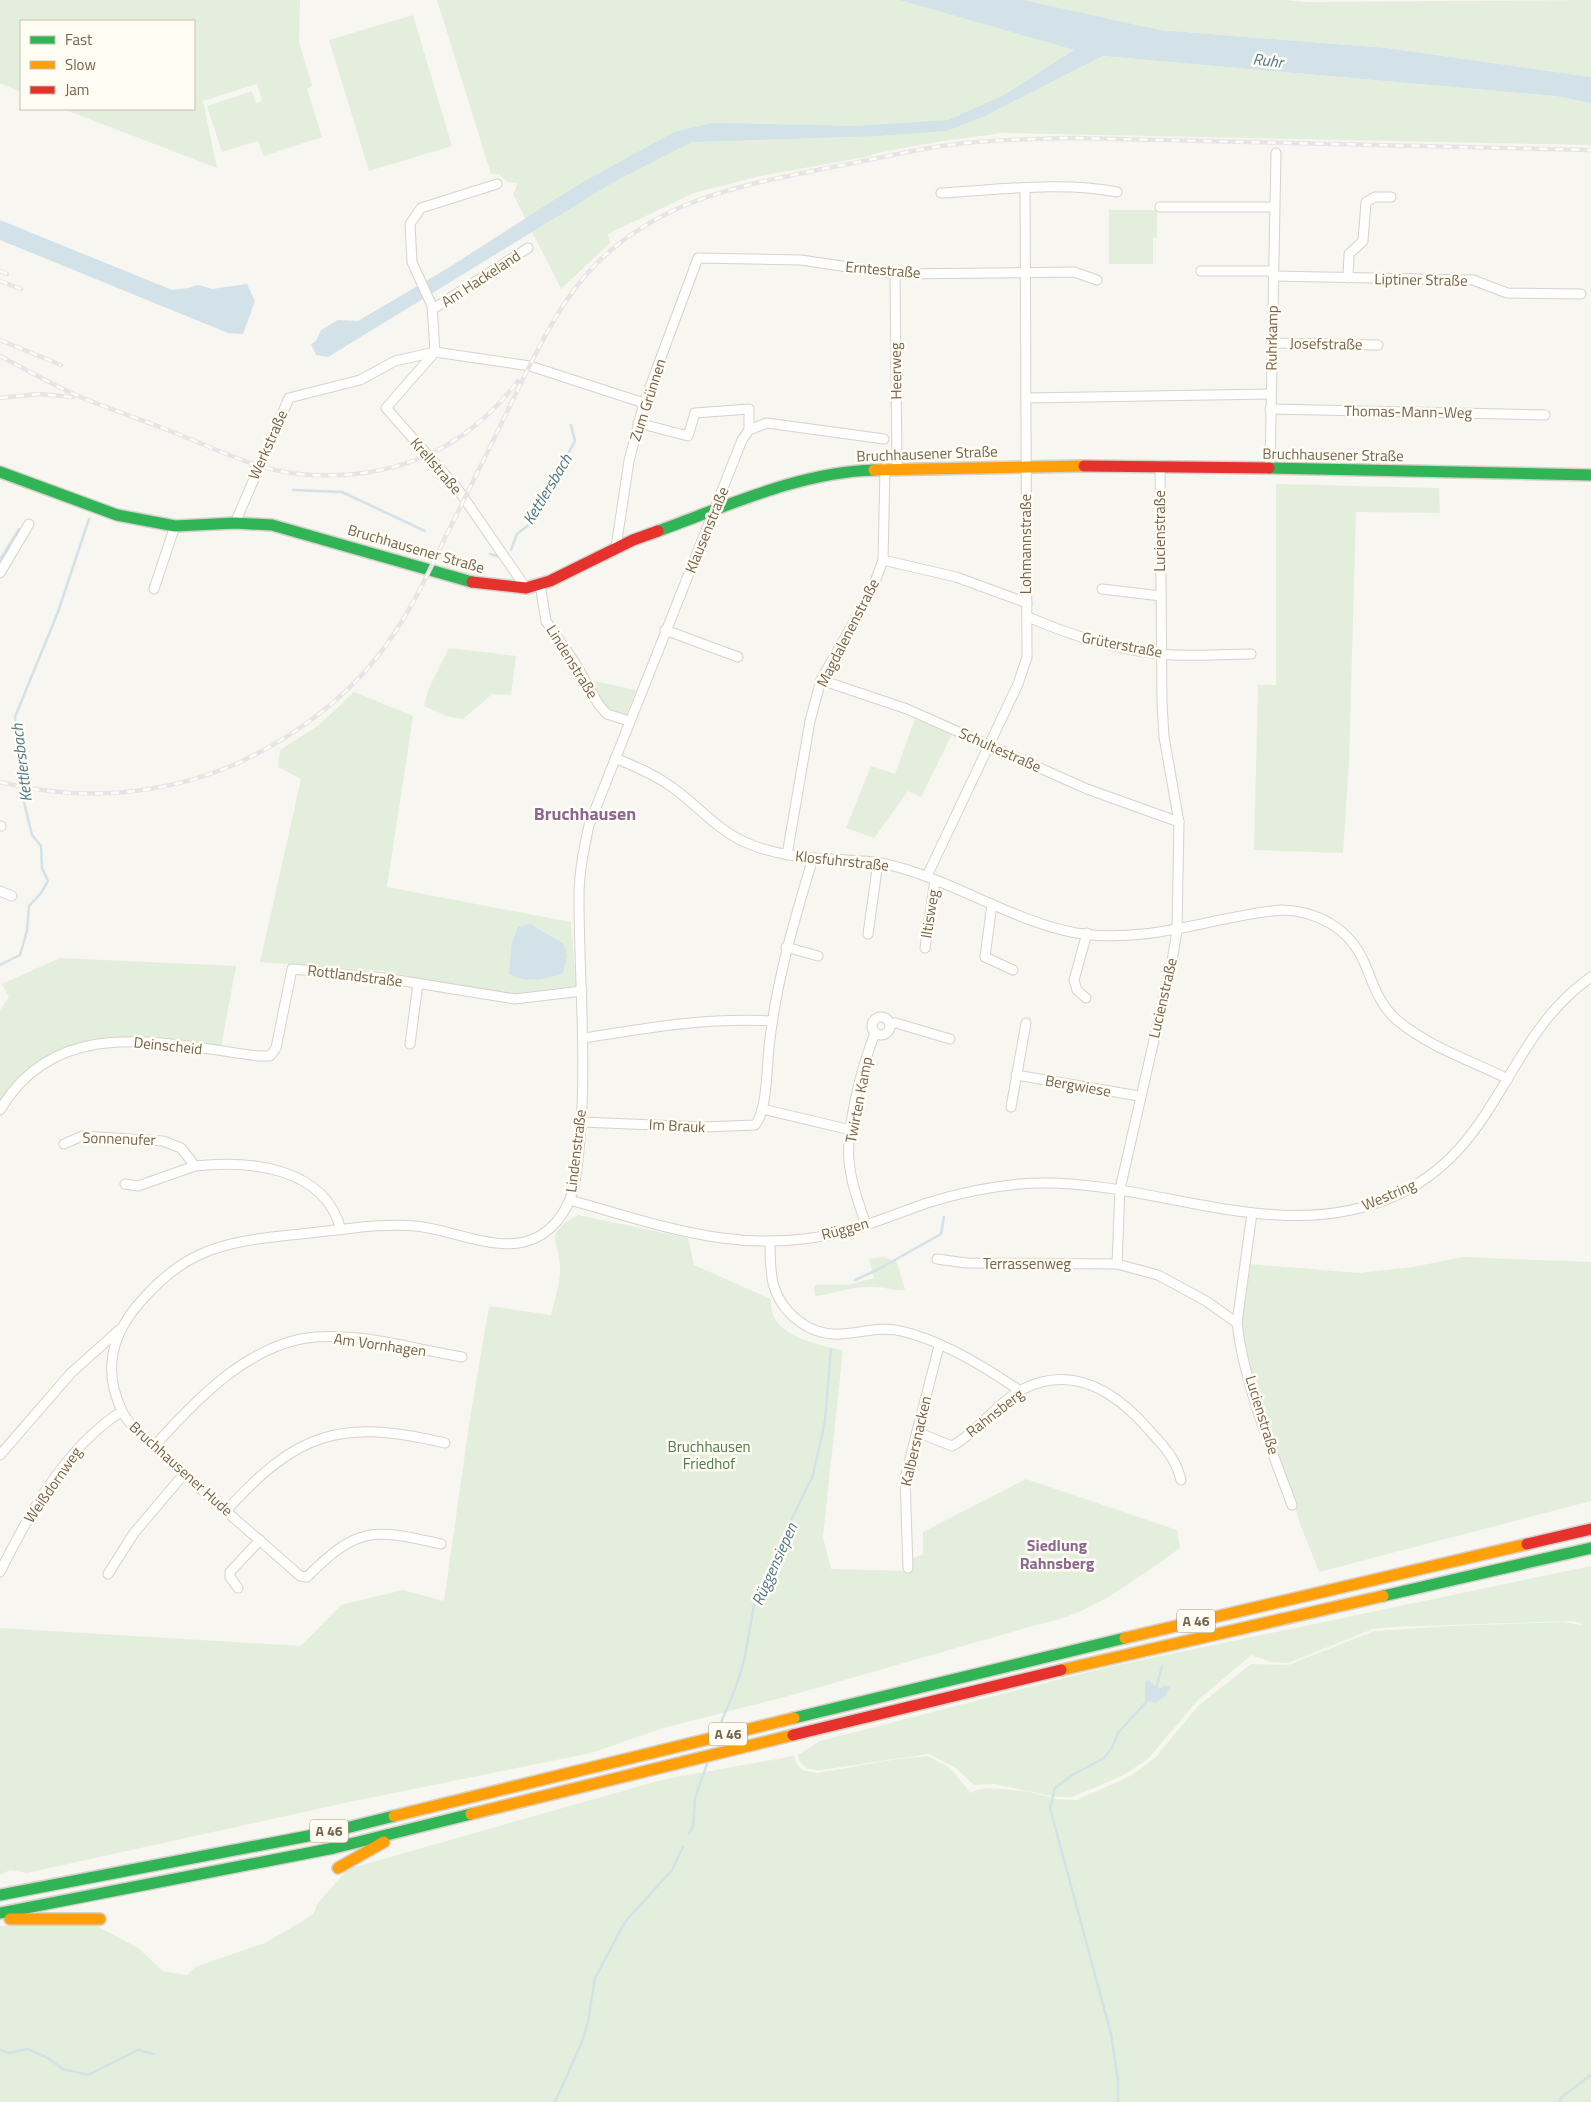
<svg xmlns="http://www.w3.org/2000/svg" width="1591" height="2102" font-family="'Titillium Web',sans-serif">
	<rect width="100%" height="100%" fill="#f8f6f0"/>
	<g fill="#e3efdc">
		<polygon points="0,0 300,0 299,42 312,86 307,89 322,137 264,156 258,141 222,152 207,106 252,91 256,103 262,101 257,84 203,101 217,168 63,109 194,109 194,21 21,21 21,92 0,83"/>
		<polygon points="437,0 899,0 1074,50 1002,96 977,108 985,116 1103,56 1555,96 1591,103 1591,145 1002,133 937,142 872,154 871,156 760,176 694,193 608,234 610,243 561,289 513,194 518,183 507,182 499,174 491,174"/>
		<polygon points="1024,0 1286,0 1306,2 1591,0 1591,77 1387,48 1160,30"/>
		<polygon points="413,15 452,146 369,171 329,40"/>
		<polygon points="1109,210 1157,210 1157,238 1153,238 1153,264 1109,264"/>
		<polygon points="1276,484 1439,488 1440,513 1356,512 1349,762 1343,853 1254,850 1258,685 1276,685"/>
		<polygon points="449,648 516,656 511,695 492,694 463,719 449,717 424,706 428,690"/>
		<polygon points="590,680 636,690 626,716 606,710"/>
		<polygon points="354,692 413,716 387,887 571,922 576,986 502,998 385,971 260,962 301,779 278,767 280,750 319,725"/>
		<polygon points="915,719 952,734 921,797 908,791 874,838 846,828 871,766 895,774"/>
		<path d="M60,958L236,966L220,1053C131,1045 54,1025 0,1115V1010L9,997L2,984Z"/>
		<path d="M578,1215L688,1238L694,1265L771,1299C771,1304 771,1310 773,1315C783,1338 822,1346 843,1350L823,1537L831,1569L912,1571L913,1557L923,1555V1532L1026,1479L1177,1530L1180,1548C1137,1578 1093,1614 1040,1624L785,1697L663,1728L591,1753L335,1805L27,1873L10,1870L0,1875V1628L301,1646L341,1605L403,1590L444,1601L470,1418L489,1306L551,1315C554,1302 559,1287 560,1273C562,1245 540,1234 578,1215Z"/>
		<path d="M884,1257L897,1262L905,1290C894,1291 888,1288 878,1287C858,1285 835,1293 815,1296L814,1285H847L874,1278L869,1259Z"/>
		<polygon points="1463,1257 1591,1262 1591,1501 1319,1572 1299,1521 1288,1482 1257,1395 1241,1337 1248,1264 1360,1273 1413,1267"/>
		<path d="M1591,1566V2102H0V1926H97L138,1948L163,1971L187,1975L195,1967L265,1943L301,1922L313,1914L318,1903L348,1869L665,1779L794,1756L796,1763L802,1770L817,1773L898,1759L928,1756L950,1768L971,1793L978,1789L988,1788L1025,1791L1057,1799L1076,1800L1120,1781L1132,1775L1155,1758L1198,1706L1251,1664L1288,1665L1374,1631L1451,1626L1564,1622L1581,1625V1623L1573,1621L1391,1627L1373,1629L1288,1663L1271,1662L1251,1655L1196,1702L1148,1759L1122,1776L1072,1797H1057L994,1784L974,1785L956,1768L929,1754L821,1770C809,1770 800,1768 798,1755L820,1741L1104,1668Z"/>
	</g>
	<g fill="#d2e2e8">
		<polygon points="899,0 1024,0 1160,30 1387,48 1591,77 1591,103 1555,96 1103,56 985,116 947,131 877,136 692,142 617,180 328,357 316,355 311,344 316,341 321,330 338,320 358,321 448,268 576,186 674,132 712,123 855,126 948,120 1002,96 1074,50"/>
		<polygon points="0,220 172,290 188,288 198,285 212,289 247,284 255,301 243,334 228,333 0,240"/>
		<path d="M530,924L564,944L567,956L563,973C546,980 524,983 509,974L512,942L518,927Z"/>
		<polygon points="1149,1680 1155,1686 1158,1686 1159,1689 1166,1685 1170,1687 1165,1696 1156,1703 1145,1700 1145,1682"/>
	</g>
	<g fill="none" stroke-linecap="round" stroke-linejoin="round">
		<g stroke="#d2e2e8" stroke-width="2.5">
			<polyline points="293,490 342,492 425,531"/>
			<polyline points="511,550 517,534 531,523 575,441 571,425"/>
			<polyline points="490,554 500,557"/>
			<polyline points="0,560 19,529"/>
			<polyline points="0,965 20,955 27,931 29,906 41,893 48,881 42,868 41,846 32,835 22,794 15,717 58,612 89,519"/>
			<polyline points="855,1280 877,1270 941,1234 944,1217"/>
			<polyline points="1156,1688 1162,1666"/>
			<polyline points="718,1730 735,1689 744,1661 754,1605 766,1585 784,1544 788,1527 813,1475 825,1421 831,1349"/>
			<polyline points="689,1834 693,1826 695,1798 707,1764"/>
			<polyline points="0,2050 8,2053 28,2049 48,2058 63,2069 88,2075 138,2050 154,2054"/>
			<polyline points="555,2102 582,2042 588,2022 595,1978 625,1922 672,1870 683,1847"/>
			<polyline points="1118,2102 1118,2081 1111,2034 1050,1808 1055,1788 1072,1775 1104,1758 1112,1748 1118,1733 1147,1701"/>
			<polyline points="1559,2102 1563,2096 1591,2075"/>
		</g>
		<g stroke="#d7d2cc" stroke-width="11">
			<g id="street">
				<path d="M941,193C997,190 1062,181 1117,192"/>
				<polyline points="1160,207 1274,207"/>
				<polyline points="1201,271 1273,271"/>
				<polyline points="895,274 897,467"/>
				<polyline points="1273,276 1473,280 1507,293 1581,294"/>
				<polyline points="1348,278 1349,254 1363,241 1366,202 1375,197 1391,197"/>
				<polyline points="433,309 528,248"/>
				<polyline points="1273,343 1378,345"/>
				<polyline points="435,352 386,408 457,488 526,588"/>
				<polyline points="435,352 432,306 412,262 410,224 421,208 497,184"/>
				<polyline points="1026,398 1271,394"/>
				<polyline points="1270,409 1545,415"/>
				<polyline points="638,423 688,436 695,413 749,409 749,430"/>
				<polyline points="1270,468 1276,153"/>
				<polyline points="235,523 289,398 360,380 395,361 435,352 530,366 644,403"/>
				<polyline points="616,547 629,461 644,403 698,258 801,260 895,274 1074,272 1097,280"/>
				<polyline points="883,560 956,577 1027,603"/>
				<polyline points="0,573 29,524"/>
				<polyline points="540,584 546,621 575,663 599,705 607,714 629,721"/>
				<polyline points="154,589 175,526"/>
				<polyline points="1102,589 1161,596"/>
				<path d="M1028,617C1070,635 1113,649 1159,654C1189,657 1221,654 1251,654"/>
				<polyline points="665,630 738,657"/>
				<polyline points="821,680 907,709 1087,789 1179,822"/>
				<path d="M615,758C634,766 652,773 669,785C696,803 716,830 747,843C779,857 813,858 847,860C858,861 870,861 881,863C949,877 1008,920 1076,933C1149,945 1212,916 1282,910C1317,911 1349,928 1364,962C1373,983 1379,1005 1397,1020C1429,1047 1472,1061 1508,1079"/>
				<polyline points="0,826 1,826"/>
				<polyline points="787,855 810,721 821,680 872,590 883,560 885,468"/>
				<polyline points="927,876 1018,684 1027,657 1025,188"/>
				<polyline points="0,891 12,896"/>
				<polyline points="992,904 985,957 1013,970"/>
				<polyline points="868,934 878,862"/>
				<polyline points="786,947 818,956"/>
				<polyline points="925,948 935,880"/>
				<polyline points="1086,998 1077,990 1074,980 1087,933"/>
				<circle cx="881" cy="1026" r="9"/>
				<polyline points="890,1024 896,1023 950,1039"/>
				<path d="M584,1038C647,1028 708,1017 772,1021"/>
				<polyline points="410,1044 418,984"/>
				<polyline points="1016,1075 1139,1096"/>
				<polyline points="1011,1107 1026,1023"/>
				<polyline points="762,1109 851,1130"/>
				<path d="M0,1110C57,1013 166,1044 258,1056H270L276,1048L292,969L385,978L515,999L582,991"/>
				<path d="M581,1122L704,1127L755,1125C767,1112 767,1066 769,1047C776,982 794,921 813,858"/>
				<path d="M64,1144L82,1136L163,1141L181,1148L195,1166C250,1160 325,1167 341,1230"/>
				<polyline points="125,1184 138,1186 195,1166"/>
				<path d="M570,1200C669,1228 747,1258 851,1230C877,1222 901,1212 927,1203C965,1191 1004,1183 1045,1183C1163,1183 1287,1249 1401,1193C1501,1144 1505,1037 1591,977"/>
				<path d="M866,1225C859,1204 851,1183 849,1161C846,1127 862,1066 875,1033"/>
				<path d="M770,1241C770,1255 770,1270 773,1283C781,1313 809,1336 841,1334C861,1333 881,1326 901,1331C940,1340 987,1368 1020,1391"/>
				<polyline points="937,1259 966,1263 1117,1264 1158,1275 1206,1301 1237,1323 1252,1213"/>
				<polyline points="1117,1264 1120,1189 1172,961 1177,931 1179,822 1164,737 1162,702 1160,466"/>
				<path d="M1237,1323C1244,1384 1271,1448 1292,1505"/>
				<path d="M917,1432L952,1446C978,1432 996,1403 1023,1389C1074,1364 1116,1392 1149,1430C1164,1446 1176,1459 1181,1480"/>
				<path d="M154,1446C197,1400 248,1343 315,1337C364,1333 414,1349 462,1357"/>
				<polyline points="0,1455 71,1373 119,1330"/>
				<path d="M226,1511C297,1432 341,1418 445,1443"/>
				<path d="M441,1544C373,1529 359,1525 307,1577L300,1576C253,1534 205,1494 159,1451C147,1438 130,1428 122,1411C102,1369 112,1333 142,1300C158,1282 177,1265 199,1255C235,1238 279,1237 318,1232C349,1229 383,1223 415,1226C462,1230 519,1267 557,1221C577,1198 577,1168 580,1140C587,1058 579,979 579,897C579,872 584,849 589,825L742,440L749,430L767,423L884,439"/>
				<polyline points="908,1568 905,1478 939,1346"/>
				<path d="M0,1572C30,1512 65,1448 122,1411"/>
				<polyline points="108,1574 134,1533 184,1474"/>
				<polyline points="238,1588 230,1577 230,1572 260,1540"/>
			</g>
		</g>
		<g stroke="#d6d2cb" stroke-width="14">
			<g id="fast">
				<polyline points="1269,468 1591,475"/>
				<polyline points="0,472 117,515 175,526 235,523 272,525 472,582"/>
				<path d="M658,531C727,506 800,472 874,470"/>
				<polyline points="1383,1596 1591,1548"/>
				<polyline points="794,1718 1125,1638"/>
				<polyline points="0,1895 334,1831 394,1816"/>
				<polyline points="0,1913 334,1848 471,1814"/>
			</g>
		</g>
		<g stroke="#d6d2cb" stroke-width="14">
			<g id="slow">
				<polyline points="874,470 1084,466"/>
				<polyline points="1125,1638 1527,1544"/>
				<polyline points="1061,1670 1383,1596"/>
				<polyline points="471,1814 793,1735"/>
				<polyline points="394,1816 794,1718"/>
				<polyline points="338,1868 384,1842"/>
				<polyline points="10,1919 100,1919"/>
			</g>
		</g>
		<g stroke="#d6d2cb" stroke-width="14">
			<g id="jam">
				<polyline points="1084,466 1269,468"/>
				<polyline points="472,582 526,588 550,581 633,540 658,531"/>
				<polyline points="1527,1544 1591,1529"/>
				<polyline points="793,1735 1061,1670"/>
			</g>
		</g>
		<use href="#street" stroke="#fefefd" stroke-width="9"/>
		<use href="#fast" stroke="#30b455" stroke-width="11"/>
		<use href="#slow" stroke="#ff9f0a" stroke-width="11"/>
		<use href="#jam" stroke="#e5322d" stroke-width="11"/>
		<g stroke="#e7e4e7" stroke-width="4.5">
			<g id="rail">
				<polyline points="0,271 7,274"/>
				<polyline points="0,281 21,289"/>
				<polyline points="0,340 61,365"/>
				<path d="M0,356C25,369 49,383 74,394C105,408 138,418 170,431C210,446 255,470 299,474C388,482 463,453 518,381"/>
				<polyline points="0,398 39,394 73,397"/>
				<path d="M0,782C79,802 161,796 236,764C289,740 342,702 378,656C407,619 426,578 446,536C471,486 495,437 519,387C545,335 569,283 616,246C680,195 750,184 827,168C861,162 895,154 929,148C977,140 1025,139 1073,138L1591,150"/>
			</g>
		</g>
		<use href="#rail" stroke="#fefcf3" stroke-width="2.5" stroke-dasharray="8" stroke-linecap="butt"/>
	</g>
	<g text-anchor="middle" stroke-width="5" stroke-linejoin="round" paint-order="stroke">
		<g fill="#fefcf3" stroke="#a09280" stroke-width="1">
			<rect x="1177" y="1609.5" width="38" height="23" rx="4"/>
			<rect x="709" y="1722.5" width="38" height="23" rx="4"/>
			<rect x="310" y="1819.5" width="38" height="23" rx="4"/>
		</g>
		<g font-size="14" font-weight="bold" fill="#77644f">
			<text x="1196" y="1626">A 46</text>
			<text x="728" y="1739">A 46</text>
			<text x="329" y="1836">A 46</text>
		</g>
		<g font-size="15" fill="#77644f" stroke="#fefcf3">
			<text transform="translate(883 270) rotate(5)" y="5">Erntestraße</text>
			<text transform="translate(481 279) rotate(-33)" y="5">Am Hackeland</text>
			<text transform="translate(1421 280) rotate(1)" y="5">Liptiner Straße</text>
			<text transform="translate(1272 338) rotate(-89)" y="5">Ruhrkamp</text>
			<text transform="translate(1326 344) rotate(1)" y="5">Josefstraße</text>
			<text transform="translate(896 371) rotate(-91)" y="5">Heerweg</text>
			<text transform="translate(648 400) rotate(-72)" y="5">Zum Grünnen</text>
			<text transform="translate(1408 412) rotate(1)" y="5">Thomas-Mann-Weg</text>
			<text transform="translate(268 445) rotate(-66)" y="5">Werkstraße</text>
			<text transform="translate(927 454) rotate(-2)" y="5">Bruchhausener Straße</text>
			<text transform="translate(1333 455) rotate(1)" y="5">Bruchhausener Straße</text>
			<text transform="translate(436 466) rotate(49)" y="5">Krellstraße</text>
			<text transform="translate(707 530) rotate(-68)" y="5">Klausenstraße</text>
			<text transform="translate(1160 531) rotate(-90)" y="5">Lucienstraße</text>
			<text transform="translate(1026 544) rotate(-90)" y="5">Lohmannstraße</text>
			<text transform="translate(416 549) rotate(16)" y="5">Bruchhausener Straße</text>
			<text transform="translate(848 633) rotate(-63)" y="5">Magdalenenstraße</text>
			<text transform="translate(1122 645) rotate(11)" y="5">Grüterstraße</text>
			<text transform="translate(572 662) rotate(58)" y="5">Lindenstraße</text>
			<text transform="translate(1000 750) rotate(24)" y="5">Schultestraße</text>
			<text transform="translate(842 861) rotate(6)" y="5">Klosfuhrstraße</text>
			<text transform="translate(930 914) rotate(-81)" y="5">Iltisweg</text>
			<text transform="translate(355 976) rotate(7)" y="5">Rottlandstraße</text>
			<text transform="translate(1163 998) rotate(-77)" y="5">Lucienstraße</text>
			<text transform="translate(168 1046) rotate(6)" y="5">Deinscheid</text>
			<text transform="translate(1078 1086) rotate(10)" y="5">Bergwiese</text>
			<text transform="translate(859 1100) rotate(-79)" y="5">Twirten Kamp</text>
			<text transform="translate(677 1126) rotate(3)" y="5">Im Brauk</text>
			<text transform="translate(119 1139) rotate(2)" y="5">Sonnenufer</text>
			<text transform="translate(576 1151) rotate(-83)" y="5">Lindenstraße</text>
			<text transform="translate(1389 1195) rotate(-23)" y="5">Westring</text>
			<text transform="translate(845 1229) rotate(-15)" y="5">Rüggen</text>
			<text x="1027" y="1269">Terrassenweg</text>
			<text transform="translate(380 1345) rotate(8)" y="5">Am Vornhagen</text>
			<text transform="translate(995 1413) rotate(-38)" y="5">Rahnsberg</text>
			<text transform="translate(1262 1415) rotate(73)" y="5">Lucienstraße</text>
			<text transform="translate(916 1441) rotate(-77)" y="5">Kalbersnacken</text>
			<text transform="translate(181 1469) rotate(42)" y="5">Bruchhausener Hude</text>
			<text transform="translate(53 1485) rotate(-55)" y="5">Weißdornweg</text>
		</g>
		<g font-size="15" fill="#4e7c48" stroke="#fefcf3">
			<text x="709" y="1452">Bruchhausen<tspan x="709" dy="17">Friedhof</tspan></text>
		</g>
		<g font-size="16" font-style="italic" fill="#4d798f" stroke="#fefcf3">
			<text transform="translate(1268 60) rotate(7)" y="6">Ruhr</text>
			<text transform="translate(547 489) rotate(-59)" y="6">Kettlersbach</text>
			<text transform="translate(21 763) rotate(-97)" y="6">Kettlersbach</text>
			<text transform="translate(774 1564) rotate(-66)" y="6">Rüggensiepen</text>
		</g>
		<g font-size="16" font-weight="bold" fill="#8b6892" stroke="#fefcf3">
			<text x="1057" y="1551">Siedlung<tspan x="1057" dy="18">Rahnsberg</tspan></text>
		</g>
		<g font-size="18" font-weight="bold" fill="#8b6892" stroke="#fefcf3">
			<text x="585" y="820">Bruchhausen</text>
		</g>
	</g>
	<rect x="20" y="20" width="175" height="90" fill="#fefcf3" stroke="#c8bfb1"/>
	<rect x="30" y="36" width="25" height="8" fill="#30b455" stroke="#c8bfb1"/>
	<text x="65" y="45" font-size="15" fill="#77644f">Fast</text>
	<rect x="30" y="61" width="25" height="8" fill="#ff9f0a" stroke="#c8bfb1"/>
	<text x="65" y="70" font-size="15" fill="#77644f">Slow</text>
	<rect x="30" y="86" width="25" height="8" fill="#e5322d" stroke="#c8bfb1"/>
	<text x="65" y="95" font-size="15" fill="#77644f">Jam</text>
</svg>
